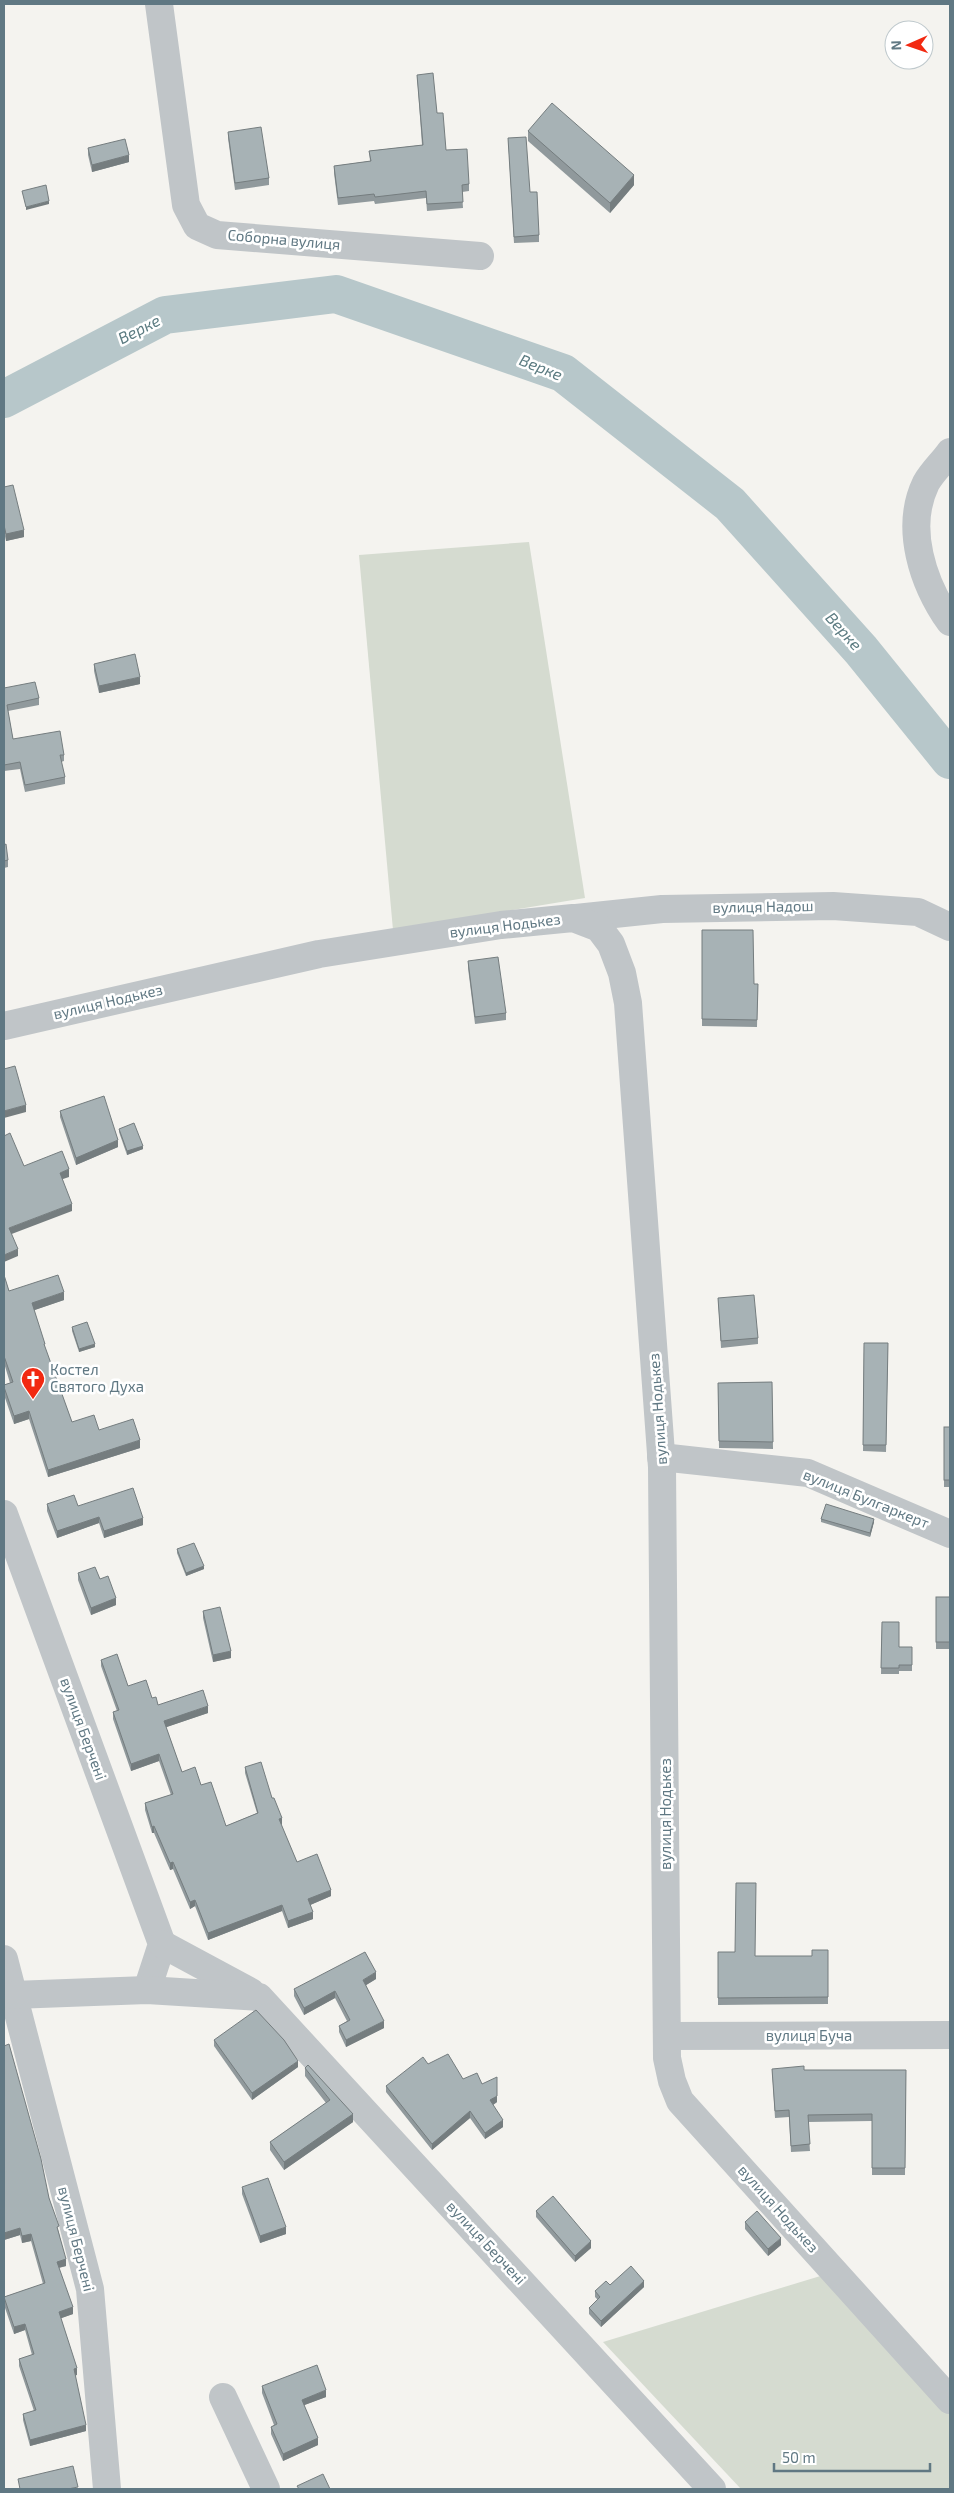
<svg xmlns="http://www.w3.org/2000/svg" width="954" height="2493" font-family="'Exo 2',sans-serif">
	<rect width="100%" height="100%" fill="#f4f3ef"/>
	<g fill="#d5dbd0">
		<polygon points="529,542 585,898 393,930 359,555"/>
		<polygon points="827,2274 950,2410 950,2489 741,2489 603,2342"/>
	</g>
	<g fill="none" stroke-linecap="round" stroke-linejoin="round">
		<polyline stroke="#b7c7ca" stroke-width="38" points="4,399 165,315 336,294 563,373 730,504 861,650 950,760"/>
		<g stroke="#c0c5c8" stroke-width="28">
			<polyline points="159,4 186,205 197,226 217,235 480,256"/>
			<path d="M950,452C943,462 932,472 926,483C904,528 923,584 950,622"/>
			<polyline points="576,918 662,909 833,906 918,912 950,927"/>
			<polyline points="4,1026 319,954 501,925 573,918 599,928 611,944 622,973 628,1003 662,1467 667,2058 672,2081 680,2101 950,2400"/>
			<polyline points="661,1457 808,1473 950,1534"/>
			<polyline points="4,1514 162,1944 147,1990"/>
			<polyline points="162,1944 251,1992"/>
			<polyline points="4,1959 90,2289 107,2489"/>
			<polyline points="13,1995 147,1990 259,1997 712,2489"/>
			<polyline points="667,2036 950,2035"/>
			<polyline points="223,2397 266,2489"/>
		</g>
	</g>
	<g fill="#90999c">
		<polygon points="417,75 437,113 446,150 469,184 469,191 462,192 463,208 427,211 426,198 375,204 374,201 338,205 334,173 334,166 370,161 369,151 422,145"/>
		<polygon points="528,131 634,185 610,213 528,141"/>
		<polygon points="228,132 269,178 269,185 235,190 228,138"/>
		<polygon points="508,138 530,192 539,235 539,242 514,243"/>
		<polygon points="88,148 129,162 92,172 88,155"/>
		<polygon points="4,487 24,537 6,541 4,532"/>
		<polygon points="94,664 140,684 99,693 94,671"/>
		<polygon points="4,688 39,698 39,705 8,711 13,739 64,755 64,761 61,762 65,777 65,784 25,792 20,769 4,771"/>
		<polygon points="4,845 8,860 8,867 4,868"/>
		<polygon points="702,930 754,984 758,984 757,1027 702,1026"/>
		<polygon points="468,961 506,1013 506,1020 475,1024 468,968"/>
		<polygon points="60,1111 118,1147 76,1165 60,1117"/>
		<polygon points="119,1129 143,1149 127,1155 119,1132"/>
		<polygon points="4,1275 9,1291 64,1300 34,1310 45,1349 72,1422 99,1430 140,1448 48,1477 29,1419 14,1424 4,1395 4,1385 10,1383 4,1363"/>
		<polygon points="718,1298 758,1338 758,1344 721,1348"/>
		<polygon points="72,1327 95,1347 79,1352 72,1331"/>
		<polygon points="864,1343 888,1343 886,1452 863,1451"/>
		<polygon points="772,1382 773,1449 719,1448 718,1383"/>
		<rect x="944" y="1427" width="6" height="60"/>
		<polygon points="47,1504 78,1506 143,1525 104,1538 99,1523 57,1538 47,1511"/>
		<polygon points="821,1519 874,1522 870,1537 821,1522"/>
		<polygon points="177,1549 204,1569 186,1576 177,1553"/>
		<polygon points="78,1573 100,1579 116,1605 91,1615 78,1580"/>
		<rect x="936" y="1597" width="14" height="52"/>
		<polygon points="203,1611 231,1658 213,1662 203,1618"/>
		<polygon points="882,1622 899,1647 912,1647 912,1671 899,1671 899,1674 881,1674"/>
		<polygon points="101,1660 128,1686 152,1698 158,1705 208,1713 166,1727 182,1772 201,1785 226,1826 257,1813 245,1773 245,1767 272,1798 282,1824 281,1825 297,1862 331,1896 310,1905 313,1919 288,1928 282,1911 208,1940 195,1906 190,1909 173,1869 170,1870 154,1833 152,1833 145,1810 145,1803 171,1795 159,1761 131,1771 113,1719 113,1712 117,1711 101,1666"/>
		<polygon points="828,1950 828,2004 718,2005 718,1952 755,1956 812,1956"/>
		<polygon points="376,1979 366,1985 384,2028 346,2047 339,2032 339,2026 347,2021 335,1998 304,2015 294,1996 294,1989"/>
		<polygon points="214,2040 298,2067 252,2100 214,2046"/>
		<polygon points="4,2046 49,2198 59,2233 66,2266 59,2268 73,2314 61,2318 77,2375 75,2375 86,2431 30,2446 23,2420 23,2414 34,2411 19,2366 19,2359 32,2355 25,2330 14,2334 4,2305 4,2297 43,2284 31,2241 22,2243 20,2235 4,2240"/>
		<polygon points="428,2064 463,2079 482,2084 497,2102 493,2105 503,2127 485,2139 470,2118 432,2150 386,2092 386,2086"/>
		<polygon points="305,2068 353,2122 284,2170 270,2150 270,2142 326,2103 305,2076"/>
		<polygon points="772,2069 804,2070 906,2070 905,2175 872,2175 872,2121 808,2122 810,2151 791,2152 789,2117 775,2118"/>
		<polygon points="242,2187 286,2234 260,2243 242,2194"/>
		<polygon points="536,2211 591,2248 575,2262 536,2217"/>
		<polygon points="745,2222 781,2245 768,2256 745,2229"/>
		<polygon points="610,2285 644,2287 601,2327 589,2314 589,2308 598,2300 595,2297 595,2291"/>
		<polygon points="262,2386 326,2397 304,2405 318,2445 283,2461 271,2434 271,2427 274,2425 262,2393"/>
	</g>
	<g fill="#757d7f">
		<polygon points="129,155 129,162 92,172 92,165"/>
		<polygon points="634,175 634,185 610,213 610,203"/>
		<polygon points="49,201 49,204 26,210 26,207"/>
		<polygon points="24,530 24,537 6,541 6,534"/>
		<polygon points="140,677 140,684 99,693 99,686"/>
		<polygon points="26,1105 26,1112 4,1118 4,1111"/>
		<polygon points="118,1140 118,1147 76,1165 76,1158"/>
		<polygon points="143,1146 143,1149 127,1155 127,1151"/>
		<polygon points="69,1169 69,1177 60,1180 60,1173"/>
		<polygon points="72,1204 72,1211 9,1235 9,1228"/>
		<polygon points="18,1249 18,1256 4,1262 4,1255"/>
		<polygon points="64,1292 64,1300 32,1311 32,1303"/>
		<polygon points="95,1344 95,1347 79,1352 79,1349"/>
		<polygon points="29,1411 29,1419 14,1424 14,1416"/>
		<polygon points="140,1440 140,1448 48,1477 48,1470"/>
		<polygon points="99,1517 99,1523 57,1538 57,1531"/>
		<polygon points="143,1518 143,1525 104,1538 104,1531"/>
		<polygon points="874,1519 874,1522 870,1537 870,1533"/>
		<polygon points="204,1566 204,1569 186,1576 186,1573"/>
		<polygon points="116,1598 116,1605 91,1615 91,1608"/>
		<polygon points="231,1651 231,1658 213,1662 213,1655"/>
		<polygon points="208,1706 208,1713 164,1728 164,1721"/>
		<polygon points="159,1754 159,1761 131,1771 131,1764"/>
		<polygon points="282,1818 282,1824 279,1826 279,1819"/>
		<polygon points="154,1826 154,1833 152,1833 152,1827"/>
		<polygon points="173,1862 173,1869 170,1870 170,1863"/>
		<polygon points="331,1890 331,1896 308,1906 308,1899"/>
		<polygon points="195,1900 195,1906 190,1909 190,1902"/>
		<polygon points="282,1905 282,1911 208,1940 208,1933"/>
		<polygon points="313,1912 313,1919 288,1928 288,1921"/>
		<polygon points="376,1972 376,1979 363,1987 363,1980"/>
		<polygon points="335,1991 335,1998 304,2015 304,2008"/>
		<polygon points="384,2021 384,2028 346,2047 346,2040"/>
		<polygon points="298,2061 298,2067 252,2100 252,2093"/>
		<polygon points="497,2096 497,2102 490,2107 490,2100"/>
		<polygon points="470,2111 470,2118 432,2150 432,2144"/>
		<polygon points="353,2114 353,2122 284,2170 284,2162"/>
		<polygon points="503,2120 503,2127 485,2139 485,2133"/>
		<polygon points="286,2227 286,2234 260,2243 260,2236"/>
		<polygon points="20,2228 20,2235 4,2240 4,2233"/>
		<polygon points="31,2234 31,2241 22,2243 22,2236"/>
		<polygon points="781,2238 781,2245 768,2256 768,2249"/>
		<polygon points="591,2241 591,2248 575,2262 575,2256"/>
		<polygon points="66,2259 66,2266 57,2268 57,2262"/>
		<polygon points="644,2281 644,2287 601,2327 601,2321"/>
		<polygon points="73,2307 73,2314 59,2319 59,2312"/>
		<polygon points="25,2324 25,2330 14,2334 14,2327"/>
		<polygon points="77,2368 77,2375 74,2376 74,2369"/>
		<polygon points="326,2390 326,2397 302,2406 302,2400"/>
		<polygon points="86,2425 86,2431 30,2446 30,2440"/>
		<polygon points="318,2438 318,2445 283,2461 283,2454"/>
	</g>
	<g fill="#a7b2b5" stroke="#757d7f">
		<polygon points="433,73 437,113 443,113 446,150 467,149 469,184 462,185 463,202 427,204 426,191 375,197 374,194 338,198 334,166 371,161 369,151 423,145 417,75"/>
		<polygon points="552,103 634,175 610,203 528,131"/>
		<polygon points="261,127 269,178 235,183 228,132"/>
		<polygon points="526,137 530,192 537,192 539,235 514,237 508,138"/>
		<polygon points="125,139 129,155 92,165 88,148"/>
		<polygon points="46,185 49,201 26,207 22,191"/>
		<polygon points="13,485 24,530 6,534 4,525 4,487"/>
		<polygon points="135,654 140,677 99,686 94,664"/>
		<polygon points="35,682 39,698 7,705 13,739 60,731 64,755 60,755 65,777 25,785 20,762 4,765 4,688"/>
		<polygon points="6,844 8,860 4,861 4,845"/>
		<polygon points="702,930 753,930 754,984 758,984 757,1020 702,1019"/>
		<polygon points="498,957 506,1013 475,1017 468,961"/>
		<polygon points="15,1066 26,1105 4,1111 4,1069"/>
		<polygon points="104,1096 118,1140 76,1158 60,1111"/>
		<polygon points="134,1123 143,1146 127,1151 119,1129"/>
		<polygon points="10,1133 24,1166 62,1151 69,1169 60,1173 72,1204 9,1228 18,1249 4,1255 4,1136"/>
		<polygon points="4,1275 9,1291 58,1275 64,1292 32,1303 45,1344 44,1344 72,1422 94,1415 99,1430 133,1419 140,1440 48,1470 29,1411 14,1416 4,1387 4,1385 13,1382 4,1356"/>
		<polygon points="754,1295 758,1338 721,1341 718,1298"/>
		<polygon points="87,1322 95,1344 79,1349 72,1327"/>
		<polygon points="864,1343 888,1343 886,1445 863,1445"/>
		<polygon points="772,1382 773,1442 719,1441 718,1383"/>
		<rect x="944" y="1427" width="6" height="53"/>
		<polygon points="133,1488 143,1518 104,1531 99,1517 57,1531 47,1504 74,1495 78,1506"/>
		<polygon points="826,1504 874,1519 870,1533 821,1519"/>
		<polygon points="194,1543 204,1566 186,1573 177,1549"/>
		<polygon points="95,1567 100,1579 108,1576 116,1598 91,1608 78,1573"/>
		<rect x="936" y="1597" width="14" height="45"/>
		<polygon points="220,1607 231,1651 213,1655 203,1611"/>
		<polygon points="882,1622 899,1622 899,1647 912,1647 912,1665 899,1665 899,1668 881,1668"/>
		<polygon points="117,1654 128,1686 146,1680 152,1698 156,1697 158,1705 203,1690 208,1706 164,1721 182,1772 195,1767 201,1785 211,1782 226,1826 258,1813 245,1767 261,1762 272,1798 274,1798 282,1818 279,1819 297,1862 317,1854 331,1890 308,1899 313,1912 288,1921 282,1905 208,1933 195,1900 190,1902 173,1862 170,1863 154,1826 152,1827 145,1803 173,1794 159,1754 131,1764 113,1712 119,1710 101,1660"/>
		<polygon points="736,1883 756,1883 755,1956 812,1956 812,1950 828,1950 828,1997 718,1998 718,1952 735,1952"/>
		<polygon points="365,1952 376,1972 363,1980 384,2021 346,2040 339,2026 350,2020 335,1991 304,2008 294,1989"/>
		<polygon points="256,2010 284,2040 298,2061 252,2093 214,2040"/>
		<polygon points="9,2044 41,2159 49,2198 59,2226 57,2227 66,2259 57,2262 73,2307 59,2312 77,2368 74,2369 86,2425 30,2440 23,2414 36,2410 19,2359 34,2354 25,2324 14,2327 4,2297 45,2283 31,2234 22,2236 20,2228 4,2233 4,2046"/>
		<polygon points="448,2054 463,2079 477,2073 482,2084 497,2077 497,2096 490,2100 503,2120 485,2133 470,2111 432,2144 386,2086 423,2057 428,2064"/>
		<polygon points="308,2065 353,2114 284,2162 270,2142 330,2100 305,2068"/>
		<polygon points="804,2066 804,2070 906,2070 905,2168 872,2168 872,2114 808,2115 810,2144 791,2146 789,2110 775,2111 772,2069"/>
		<polygon points="268,2178 286,2227 260,2236 242,2187"/>
		<polygon points="553,2196 591,2241 575,2256 536,2211"/>
		<polygon points="757,2211 781,2238 768,2249 745,2222"/>
		<polygon points="631,2266 644,2281 601,2321 589,2308 600,2297 595,2291 606,2281 610,2285"/>
		<polygon points="317,2365 326,2390 302,2400 318,2438 283,2454 271,2427 277,2424 262,2386"/>
		<polygon points="73,2466 78,2487 68,2489 20,2489 18,2479"/>
		<polygon points="323,2474 330,2489 299,2489 297,2486"/>
	</g>
	<defs>
		<g id="church-pin" transform="scale(1.25)"><path d="M0 17L-7.5 6A9.5 9.5 0 1 1 7.5 6Z" fill="#f22911" stroke="#fff"/><path d="M-1.2-6h2.4v3.5h3.3v2.4h-3.3V6h-2.4V-.1h-3.3v-2.4h3.3Z" fill="#fff"/></g>
	</defs>
	<g fill-rule="evenodd">
		<use href="#church-pin" x="33" y="1379"/>
	</g>
	<g text-anchor="middle" stroke-width="5" stroke-linejoin="round" paint-order="stroke">
		<g font-size="15" fill="#607883" stroke="#fff">
			<text transform="translate(284 240) rotate(5)" y="5">Соборна вулиця</text>
			<text transform="translate(763 907) rotate(-1)" y="5">вулиця Надош</text>
			<text transform="translate(505 926) rotate(-7)" y="5">вулиця Нодькез</text>
			<text transform="translate(108 1002) rotate(-13)" y="5">вулиця Нодькез</text>
			<text transform="translate(658 1409) rotate(-94)" y="5">вулиця Нодькез</text>
			<text transform="translate(866 1499) rotate(22)" y="5">вулиця Булгаркерт</text>
			<text transform="translate(83 1729) rotate(70)" y="5">вулиця Берчені</text>
			<text transform="translate(666 1814) rotate(-90)" y="5">вулиця Нодькез</text>
			<text x="809" y="2041">вулиця Буча</text>
			<text transform="translate(778 2209) rotate(48)" y="5">вулиця Нодькез</text>
			<text transform="translate(76 2239) rotate(76)" y="5">вулиця Берчені</text>
			<text transform="translate(486 2243) rotate(47)" y="5">вулиця Берчені</text>
		</g>
		<g font-size="15" fill="#607883" stroke="#fff" text-anchor="start">
			<text x="50" y="1375">Костел<tspan x="50" dy="17">Святого Духа</tspan></text>
		</g>
		<g font-size="16" font-style="italic" fill="#5b7b81" stroke="#fff">
			<text transform="translate(139 329) rotate(-27)" y="6">Верке</text>
			<text transform="translate(541 367) rotate(22)" y="6">Верке</text>
			<text transform="translate(844 631) rotate(48)" y="6">Верке</text>
		</g>
	</g>
	<rect width="954" height="2493" fill="none" stroke="#607883" stroke-width="10"/>
	<g transform="translate(909 45) rotate(268)"><circle r="24" fill="#ffffff" stroke="#bfc9cd"/>
	<path d="M0-4L9 19L0 12L-9 19Z" fill="#f22911"/>
	<text y="-8" font-size="14" font-weight="bold" text-anchor="middle" fill="#607883">N</text>
	</g>
	<path d="M774 2463v8h156v-8" fill="none" stroke="#607883" stroke-width="2.5"/>
	<text x="782" y="2463" font-size="15" fill="#607883" stroke="#ffffff" stroke-width="4" paint-order="stroke">50 m</text>
</svg>
